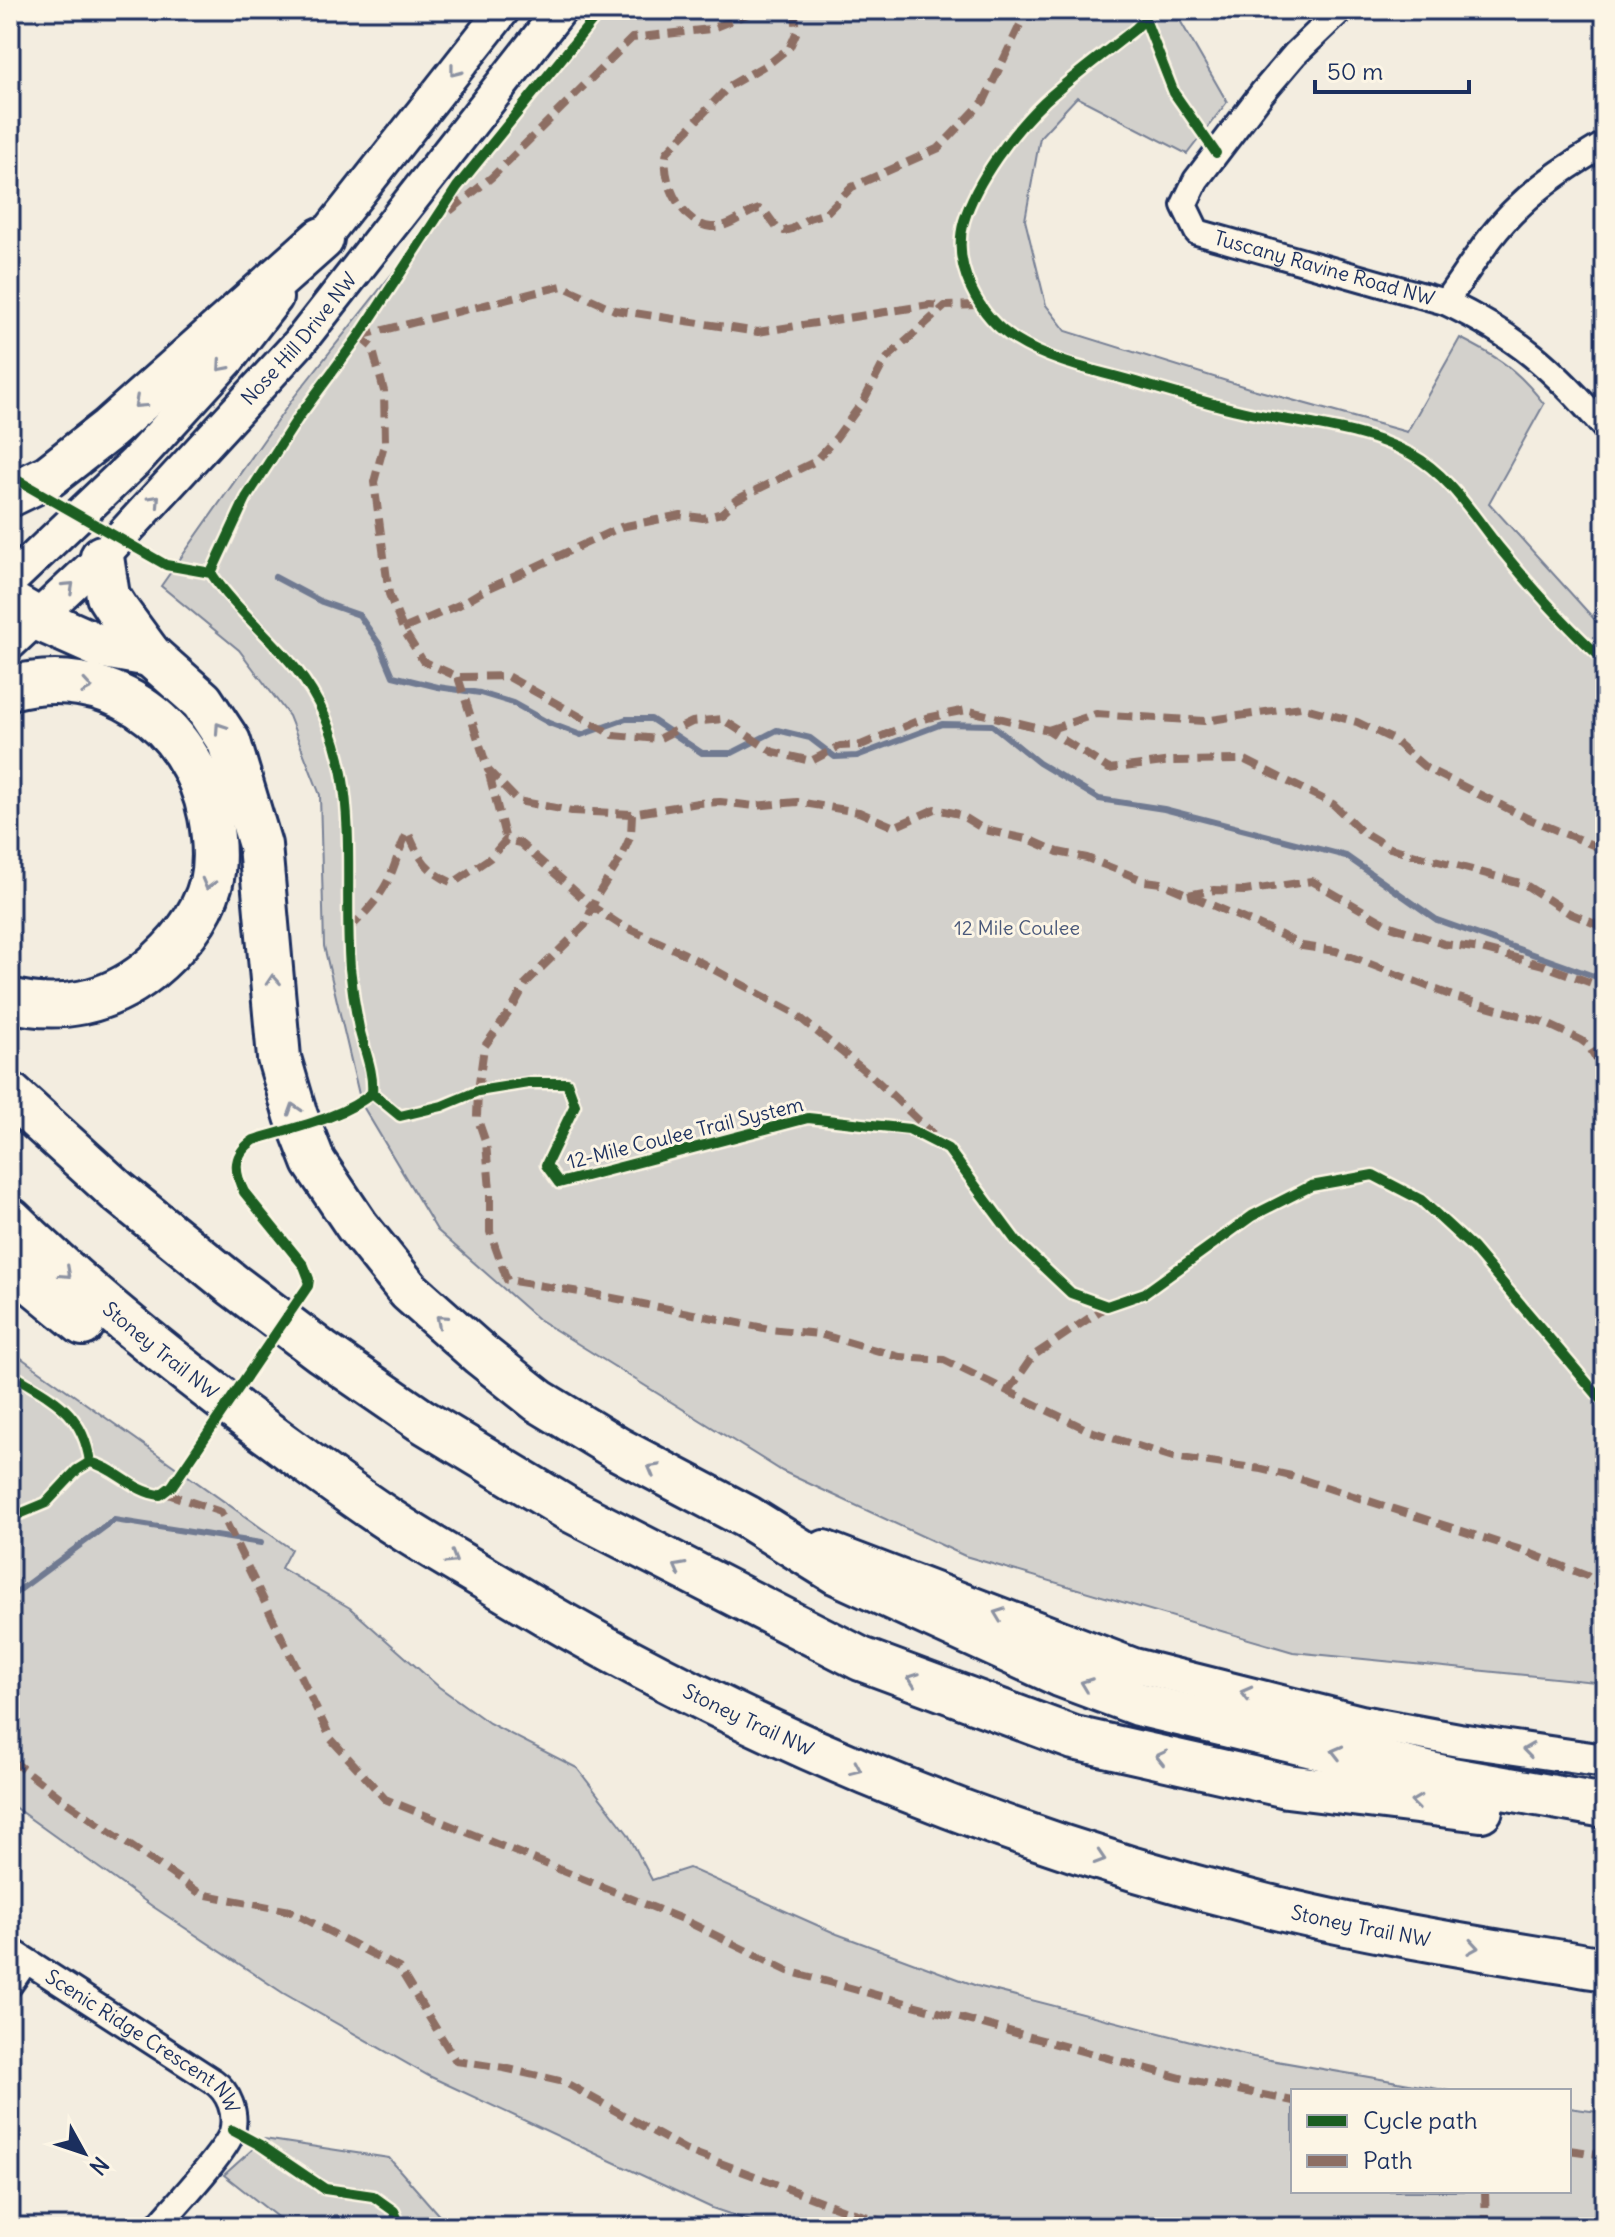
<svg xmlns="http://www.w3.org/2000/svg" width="1615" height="2237" font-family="Delius,sans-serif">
	<rect width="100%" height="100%" fill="#f3ede0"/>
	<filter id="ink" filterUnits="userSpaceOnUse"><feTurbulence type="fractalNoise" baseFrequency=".0125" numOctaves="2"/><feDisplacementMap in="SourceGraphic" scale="16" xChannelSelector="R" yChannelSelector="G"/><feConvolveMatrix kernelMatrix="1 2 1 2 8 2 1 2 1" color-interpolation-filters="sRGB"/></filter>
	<g filter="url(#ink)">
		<g fill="#d3d1cc" stroke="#778095" stroke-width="2">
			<path d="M606,10H1174L1227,102L1187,154L1077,97L1040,137L1025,220L1046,305L1066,331L1249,388L1407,432L1460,338C1498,357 1518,370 1544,404L1489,503L1605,631V1683L1293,1652L965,1556L782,1471L538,1319L437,1230L361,1103L324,946L320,795L289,716L239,650L161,586L294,397L569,51Z"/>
			<polygon points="10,1350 291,1549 281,1568 350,1608 439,1687 489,1723 577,1768 628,1834 652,1880 689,1868 837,1934 977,1986 1253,2057 1450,2091 1293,2091 1293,2191 1569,2191 1569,2108 1605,2113 1605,2227 768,2227 712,2208 429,2076 283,1993 152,1906 10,1804"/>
			<polygon points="264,2139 389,2158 449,2227 290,2227 224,2175"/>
		</g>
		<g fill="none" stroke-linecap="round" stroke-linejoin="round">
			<g stroke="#707a91" stroke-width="6">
				<polyline points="275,577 322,602 359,615 380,645 393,676 438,687 480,693 513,703 549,723 581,735 626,719 651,719 702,753 732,753 777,730 810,738 835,757 857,756 942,724 992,725 1039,763 1099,799 1164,809 1346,856 1437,920 1605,980"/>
				<polyline points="10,1597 114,1520 261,1543"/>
			</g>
			<g stroke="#1b2f5e" stroke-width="30">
				<g id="street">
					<path id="s1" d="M1341,10L1295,54L1262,93L1196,180L1184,205L1197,232L1445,302C1517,336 1553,368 1605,428"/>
					<path d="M1445,302C1469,270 1489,234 1518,207C1543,182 1575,162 1605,144"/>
					<path id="s2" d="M10,1950L213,2081C229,2092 237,2113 232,2132C226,2152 173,2208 157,2227"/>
					<polyline points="10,1984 26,1961"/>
				</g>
			</g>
			<g stroke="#1b2f5e" stroke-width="38">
				<g id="secondary">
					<polyline points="310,255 503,10"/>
					<polyline points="10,581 135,462 228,360 276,298"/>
					<path id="s3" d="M10,643L102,557L299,343L560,10"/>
					<polyline points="824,1547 1134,1665 1361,1722 1459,1740 1605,1761"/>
				</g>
			</g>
			<g stroke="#1b2f5e" stroke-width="48">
				<g id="highway">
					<polyline points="10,495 49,476 109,429 322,239"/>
					<polyline points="102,557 108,596 117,610 150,655 202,701 229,742 260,845 279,1058 296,1116 314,1162 357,1226 409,1291 480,1354 539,1401 618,1449 747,1517 837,1573 1060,1675 1138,1704 1346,1754 1452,1779 1605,1806"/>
					<polyline points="10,603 36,618 99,646 150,655"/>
					<path d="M10,688C106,663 191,720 210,816C214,838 216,861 211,883C202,918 175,949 148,971C108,1003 59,1013 10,1000"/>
					<polyline points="10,1094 117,1191 233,1285 322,1352 421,1420 568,1509 861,1659 1074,1738 1287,1786 1481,1810"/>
					<path id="s4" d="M10,1219C86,1293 167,1358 251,1421C295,1453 338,1486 383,1516C420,1541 460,1563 498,1586C734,1729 992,1837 1260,1904C1374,1933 1490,1950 1605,1969"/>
					<polyline points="10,1264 83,1324"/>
				</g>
			</g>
			<use href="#street" stroke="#fcf5e5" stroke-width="24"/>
			<use href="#secondary" stroke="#fcf5e5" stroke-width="32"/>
			<use href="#highway" stroke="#fcf5e5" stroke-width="42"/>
			<g stroke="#8d6e63" stroke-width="8" stroke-dasharray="16 8" stroke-linecap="butt">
				<path d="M791,10L795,15L797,31L790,47L771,62L729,86L667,152C660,178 681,224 711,227C730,228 742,214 759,209L766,213L777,228L784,231L792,229L809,218L826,213L852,187L939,148L984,101L1027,10"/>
				<polyline points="450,211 492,177 632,38 710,29 758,10"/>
				<polyline points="359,336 372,347 384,391 385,441 374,482 389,594 403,629 423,661 458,677 507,676 613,735 658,739 692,722 722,719 773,752 811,761 840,746 861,745 922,719 966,710 1048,730 1109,769 1172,761 1245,760 1333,804 1361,831 1390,848 1524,884 1569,913 1605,928"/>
				<polyline points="359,336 562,286 615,310 758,332 930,305 945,306"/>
				<polyline points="403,629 459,605 481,592 621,527 681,515 703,518 722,513 736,500 752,492 814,462 836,438 864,400 885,360 945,306 979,305"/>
				<polyline points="458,677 488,770 518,801 572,811 632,814 698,803 720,802 754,806 797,802 859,812 894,827 935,809 959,814 985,830 1031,840 1058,852 1087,858 1145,881 1161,883 1281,935 1302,946 1336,951 1455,997 1543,1022 1581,1040 1588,1045 1605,1073"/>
				<polyline points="1048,730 1096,714 1204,721 1301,707 1357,722 1392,739 1426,768 1527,818 1605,850"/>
				<polyline points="489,774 506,840"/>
				<polyline points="632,814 631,835 621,858 597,896 585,925 526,983 513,1007 484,1047 478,1091 477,1117 486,1143 490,1190 490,1232 507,1280 598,1295 769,1329 819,1334 900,1357 944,1360 1090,1431 1173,1457 1261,1469 1291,1476 1524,1551 1587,1576 1605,1590"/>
				<polyline points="1188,895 1214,890 1245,891 1312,881 1388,925 1444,944 1481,949 1543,965 1605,988"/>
				<path d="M348,930C365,914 382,896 391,874C397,860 400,846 408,832C418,857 427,872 453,883L490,858L506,840L520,843L593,907L619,924L685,954L793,1012L876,1080L933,1134"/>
				<polyline points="1008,1392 1033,1356 1107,1306"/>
				<polyline points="165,1493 221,1512 331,1739 385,1799 682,1919 788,1971 1185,2079 1293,2101"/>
				<polyline points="10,1759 62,1799 201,1894 290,1911 399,1968 456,2061 504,2068 564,2082 686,2150 844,2210 902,2227"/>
				<polyline points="1569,2150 1605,2155"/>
				<polyline points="1485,2191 1486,2227"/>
			</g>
			<g stroke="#fcf5e5" stroke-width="15">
				<g id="cycleway">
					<path d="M1145,10V19L1135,29C1105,53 1073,76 1045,101C1014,130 976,181 964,221C951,266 979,317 1016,340C1051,362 1097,371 1136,382C1171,392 1206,403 1241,411C1298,424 1359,426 1411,454C1451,476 1474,517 1502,551C1533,589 1568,628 1605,661"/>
					<polyline points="1145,19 1174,93 1216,153"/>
					<path d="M10,476L166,565L211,573C235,609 269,635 296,669C367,757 342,864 350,968C352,988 355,1008 359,1028C364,1050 374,1071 372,1093C344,1118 289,1129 254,1140C233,1154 233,1170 244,1192L304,1266L309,1279L308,1286L172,1486L160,1495C133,1492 116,1468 90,1462L77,1470L46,1503L10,1518"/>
					<polyline points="211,573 246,498 298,418 359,336 457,187 601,10"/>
					<polyline points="372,1093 400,1116 442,1106 478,1091 528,1083 567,1083 575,1105 546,1165 559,1183 808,1118 909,1129 948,1149 1017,1242 1071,1293 1107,1306 1145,1293 1252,1216 1311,1186 1373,1175 1421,1200 1473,1248 1605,1404"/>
					<path d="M10,1373C51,1399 82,1409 90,1462"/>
					<polyline points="232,2130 260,2145 325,2189 373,2196 394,2211 401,2227"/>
				</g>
			</g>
			<use href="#cycleway" stroke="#1b5e20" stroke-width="10"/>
		</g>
		<defs><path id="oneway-chevron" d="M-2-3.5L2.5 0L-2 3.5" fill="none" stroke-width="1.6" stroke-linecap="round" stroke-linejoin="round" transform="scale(2)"/></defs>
		<g stroke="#8c92a2">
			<use href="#oneway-chevron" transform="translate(455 71) rotate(128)"/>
			<use href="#oneway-chevron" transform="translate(222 366) rotate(131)"/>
			<use href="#oneway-chevron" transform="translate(139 403) rotate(138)"/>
			<use href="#oneway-chevron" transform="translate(155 500) rotate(-47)"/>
			<use href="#oneway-chevron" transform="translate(69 587) rotate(-43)"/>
			<use href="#oneway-chevron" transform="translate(87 687) rotate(9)"/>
			<use href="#oneway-chevron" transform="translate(220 728) rotate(-124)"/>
			<use href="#oneway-chevron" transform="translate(208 884) rotate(105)"/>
			<use href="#oneway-chevron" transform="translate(273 980) rotate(-94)"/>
			<use href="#oneway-chevron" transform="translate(294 1109) rotate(-108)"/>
			<use href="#oneway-chevron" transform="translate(66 1273) rotate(42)"/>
			<use href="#oneway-chevron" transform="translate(441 1320) rotate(-139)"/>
			<use href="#oneway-chevron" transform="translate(653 1469) rotate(-151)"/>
			<use href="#oneway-chevron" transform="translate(452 1559) rotate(31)"/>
			<use href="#oneway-chevron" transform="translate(679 1568) rotate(-152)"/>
			<use href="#oneway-chevron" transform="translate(999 1614) rotate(-159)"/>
			<use href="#oneway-chevron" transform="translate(913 1679) rotate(-160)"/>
			<use href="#oneway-chevron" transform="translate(1086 1684) rotate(-159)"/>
			<use href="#oneway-chevron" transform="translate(1246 1693) rotate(-165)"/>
			<use href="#oneway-chevron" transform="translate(1528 1750) rotate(-172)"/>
			<use href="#oneway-chevron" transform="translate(1337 1752) rotate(-166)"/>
			<use href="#oneway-chevron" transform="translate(1161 1757) rotate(-167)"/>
			<use href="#oneway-chevron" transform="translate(856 1769) rotate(24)"/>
			<use href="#oneway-chevron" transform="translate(1416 1802) rotate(-173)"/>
			<use href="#oneway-chevron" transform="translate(1100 1858) rotate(18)"/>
			<use href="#oneway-chevron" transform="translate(1473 1947) rotate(9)"/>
		</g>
	</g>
	<g text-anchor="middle" stroke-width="6" stroke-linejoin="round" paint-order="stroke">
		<g font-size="20" fill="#1b2f5e" stroke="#fcf5e5">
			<text dy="7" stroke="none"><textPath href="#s1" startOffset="414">Tuscany Ravine Road NW</textPath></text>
			<text dy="7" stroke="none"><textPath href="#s3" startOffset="420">Nose Hill Drive NW</textPath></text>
			<text transform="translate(685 1133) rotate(-14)" y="7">12-Mile Coulee Trail System</text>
			<text dy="7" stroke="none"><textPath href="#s4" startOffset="200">Stoney Trail NW</textPath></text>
			<text dy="7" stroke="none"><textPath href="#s4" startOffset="896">Stoney Trail NW</textPath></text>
			<text dy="7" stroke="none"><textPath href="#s4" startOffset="1544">Stoney Trail NW</textPath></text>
			<text dy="7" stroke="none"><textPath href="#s2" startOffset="162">Scenic Ridge Crescent NW</textPath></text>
		</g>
		<g font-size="20" fill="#49587a" stroke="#fcf5e5">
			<text x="1017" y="935">12 Mile Coulee</text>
		</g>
	</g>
	<rect width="1615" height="2237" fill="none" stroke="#fcf5e5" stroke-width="40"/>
	<rect x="20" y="20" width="1575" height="2197" fill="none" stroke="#1b2f5e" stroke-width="3" filter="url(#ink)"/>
	<rect x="1291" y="2089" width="280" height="104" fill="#fcf5e5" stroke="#a2a6af" stroke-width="2"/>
	<rect x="1307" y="2115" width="40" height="12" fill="#1b5e20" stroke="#a2a6af" stroke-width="2"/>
	<text x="1363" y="2129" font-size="24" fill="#1b2f5e">Cycle path</text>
	<rect x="1307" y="2155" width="40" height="12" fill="#8d6e63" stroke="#a2a6af" stroke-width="2"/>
	<text x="1363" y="2169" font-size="24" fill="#1b2f5e">Path</text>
	<g transform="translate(84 2153) rotate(130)" stroke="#fcf5e5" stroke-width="6" paint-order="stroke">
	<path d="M0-6L14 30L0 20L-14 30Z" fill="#1b2f5e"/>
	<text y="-12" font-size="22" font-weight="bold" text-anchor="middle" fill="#1b2f5e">N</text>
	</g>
	<path d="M1315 80v12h154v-12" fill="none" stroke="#1b2f5e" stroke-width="4"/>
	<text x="1327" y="80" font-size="24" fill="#1b2f5e" stroke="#fcf5e5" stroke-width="6" paint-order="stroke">50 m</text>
</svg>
